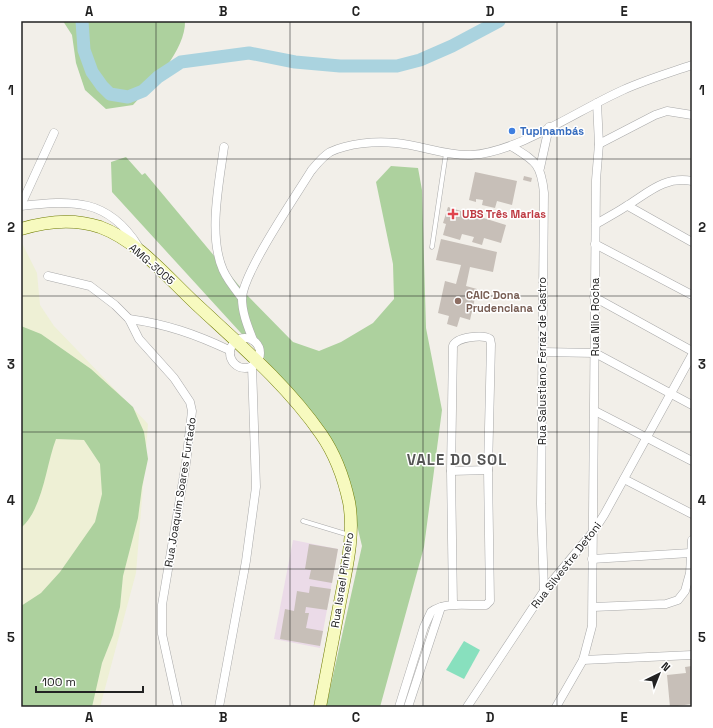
<svg xmlns="http://www.w3.org/2000/svg" width="713" height="728" font-family="'Space Grotesk',sans-serif">
	<rect width="100%" height="100%" fill="#f2efe9"/>
	<polygon fill="#ebdbe8" points="293,540 338,549 320,648 274,639"/>
	<polygon fill="#eef0d5" points="21,241 37,273 40,305 54,326 148,424 136,573 100,707 21,707"/>
	<g fill="#add19e">
		<path d="M63,21H185C186,50 152,85 133,105L106,109L85,90L76,63L72,35Z"/>
		<polygon points="126,157 142,175 145,173 246,294 293,342 319,351 341,342 373,323 394,299 393,264 376,182 391,166 418,168 422,190 426,328 442,410 424,547 380,707 326,707 362,546 340,455 283,379 112,192 111,162"/>
		<path d="M21,326L41,334L91,369L133,407L144,432L148,459L142,487L138,518L123,576L120,607L113,635L102,663L92,707H21V606L41,593L60,572L95,522L102,494L100,464L84,440L56,439C46,465 43,509 21,528Z"/>
	</g>
	<polygon fill="#88e0be" points="464,641 480,650 464,679 446,670"/>
	<g fill="none" stroke-linecap="round" stroke-linejoin="round">
		<polyline stroke="#aad3df" stroke-width="13" points="82,21 84,50 92,72 102,86 110,94 128,97 143,91 158,77 181,62 249,53 295,62 340,66 397,66 420,60 452,46 499,21"/>
	</g>
	<g fill="#c7bfb8">
		<polygon points="475,172 517,181 512,205 497,201 495,208 482,205 483,200 476,199 476,202 469,200"/>
		<polygon points="524,176 532,178 531,182 523,180"/>
		<polygon points="448,207 506,225 501,243 484,238 482,245 472,242 474,237 462,234 460,240 443,235 446,224 443,223"/>
		<polygon points="441,239 497,252 493,272 470,267 466,286 477,289 470,320 460,317 457,327 447,324 449,316 438,313 445,281 456,284 461,265 436,260"/>
		<polygon points="309,544 338,549 332,583 309,579 311,570 305,569"/>
		<polygon points="310,586 331,589 327,610 306,607 305,613 309,613 306,628 323,631 320,646 280,639 285,609 294,611 297,591 309,593"/>
		<polygon points="692,666 692,704 670,707 667,675 686,673 685,667"/>
	</g>
	<g fill="none" stroke-linecap="round" stroke-linejoin="round">
		<g stroke="#a9a9a9" stroke-width="5">
			<g id="lane">
				<polyline points="432,247 446,153"/>
				<polyline points="303,521 349,535"/>
			</g>
		</g>
		<g stroke="#a9a9a9" stroke-width="9">
			<g id="street">
				<polyline points="599,144 655,115 667,111 692,115"/>
				<path d="M511,146C535,161 541,163 544,193L541,504L544,591"/>
				<path d="M224,147C219,183 208,236 223,270C228,281 235,289 242,298"/>
				<polyline points="540,168 549,127"/>
				<polyline points="21,205 54,133"/>
				<path d="M21,206C72,200 108,198 138,246"/>
				<polyline points="628,206 692,242"/>
				<path d="M596,224C606,218 618,212 628,205C649,192 665,176 692,181"/>
				<polyline points="595,244 692,295"/>
				<polyline points="48,276 90,286 115,305 129,319 139,339 174,378 190,402 192,411 186,463 162,605 162,634 178,707"/>
				<polyline points="594,297 692,351"/>
				<path d="M129,319C166,324 195,334 229,350"/>
				<circle cx="245" cy="353" r="15"/>
				<path d="M253,340C248,327 242,313 242,298C243,273 295,197 311,171C316,165 322,157 330,152C349,143 375,141 396,143C421,145 445,156 471,155C519,152 578,110 623,90C645,80 669,73 692,65"/>
				<polyline points="542,352 595,353 692,405"/>
				<polyline points="595,411 692,461"/>
				<polyline points="451,471 488,470"/>
				<polyline points="624,479 692,514"/>
				<polyline points="592,559 690,553"/>
				<polyline points="593,607 666,604 678,600 685,591 690,573 692,540"/>
				<polyline points="583,660 692,655"/>
				<polyline points="219,707 246,561 256,487 252,366"/>
				<path d="M399,707L424,627L431,612C446,601 469,606 486,605L490,601L488,470L491,344L490,339C483,334 456,337 453,346L451,471L453,605"/>
				<polyline points="408,707 441,607"/>
				<polyline points="467,707 544,591 593,532 604,515 692,355"/>
				<polyline points="556,707 583,660 592,626 596,180 599,144 597,103"/>
			</g>
		</g>
		<g stroke="#707d05" stroke-width="13">
			<path id="secondary" d="M21,229C47,221 73,218 100,227C138,241 167,277 196,304C240,345 287,385 321,434C335,454 344,479 349,502C355,535 346,570 340,602C333,637 327,672 320,707"/>
		</g>
		<use href="#lane" stroke="#fff" stroke-width="4"/>
		<use href="#street" stroke="#fff" stroke-width="8"/>
		<use href="#secondary" stroke="#f7fabf" stroke-width="12"/>
	</g>
	<path fill="none" stroke="#222" stroke-width="1" stroke-opacity="0.55" d="M156,21V707M290,21V707M423,21V707M557,21V707M21,159H692M21,296H692M21,432H692M21,569H692"/>
	<circle fill="#3f7fe0" stroke="#fff" stroke-width="1.5" cx="512" cy="131" r="4"/>
	<path fill="#e0444e" stroke="#fff" stroke-width="1.5" d="M451 208h4v4h4v4h-4v4h-4v-4h-4v-4h4z"/>
	<circle fill="#8d6e63" stroke="#fff" stroke-width="1.5" cx="458" cy="301" r="4"/>
	<g text-anchor="middle" stroke-width="3" stroke-linejoin="round" paint-order="stroke">
		<g font-size="11" font-weight="bold" fill="#366cbe" stroke="#fff" text-anchor="start">
			<text x="520" y="135">Tupinambás</text>
		</g>
		<g font-size="11" font-weight="bold" fill="#be3a42" stroke="#fff" text-anchor="start">
			<text x="462" y="218">UBS Três Marias</text>
		</g>
		<g font-size="11" fill="#222" stroke="#fff">
			<text transform="translate(152 264) rotate(41)" y="4">AMG-3005</text>
			<text transform="translate(595 317) rotate(-90)" y="4">Rua Nilo Rocha</text>
			<text transform="translate(542 361) rotate(-90)" y="4">Rua Salustiano Ferraz de Castro</text>
			<text transform="translate(180 492) rotate(-81)" y="4">Rua Joaquim Soares Furtado</text>
			<text transform="translate(566 565) rotate(-52)" y="4">Rua Silvestre Detoni</text>
			<text transform="translate(342 580) rotate(-81)" y="4">Rua Israel Pinheiro</text>
		</g>
		<g font-size="11" font-weight="bold" fill="#785e54" stroke="#fff" text-anchor="start">
			<text x="466" y="299">CAIC Dona<tspan x="466" dy="13">Prudenciana</tspan></text>
		</g>
		<g font-size="15" font-weight="bold" letter-spacing="1" fill="#555" stroke="#fff">
			<text x="457" y="465">VALE DO SOL</text>
		</g>
	</g>
	<rect width="713" height="728" fill="none" stroke="#ffffff" stroke-width="44"/>
	<g transform="translate(659 674) rotate(43)" stroke="#ffffff" stroke-width="3" paint-order="stroke">
	<path d="M0-3L7 15L0 10L-7 15Z" fill="#222222"/>
	<text y="-6" font-size="11" font-weight="bold" text-anchor="middle" fill="#222222">N</text>
	</g>
	<path d="M36 686v6h107v-6" fill="none" stroke="#222222" stroke-width="2"/>
	<text x="42" y="686" font-size="12" fill="#222222" stroke="#ffffff" stroke-width="3" paint-order="stroke">100 m</text>
	<rect x="22" y="22" width="669" height="684" fill="none" stroke="#222" stroke-width="1.5"/>
	<g font-size="13" text-anchor="middle" font-weight="bold" fill="#222">
		<text x="89" y="16">A</text>
		<text x="223" y="16">B</text>
		<text x="356" y="16">C</text>
		<text x="490" y="16">D</text>
		<text x="624" y="16">E</text>
		<text x="11" y="95">1</text>
		<text x="702" y="95">1</text>
		<text x="11" y="232">2</text>
		<text x="702" y="232">2</text>
		<text x="11" y="369">3</text>
		<text x="702" y="369">3</text>
		<text x="11" y="505">4</text>
		<text x="702" y="505">4</text>
		<text x="11" y="642">5</text>
		<text x="702" y="642">5</text>
		<text x="89" y="722">A</text>
		<text x="223" y="722">B</text>
		<text x="356" y="722">C</text>
		<text x="490" y="722">D</text>
		<text x="624" y="722">E</text>
	</g>
</svg>
